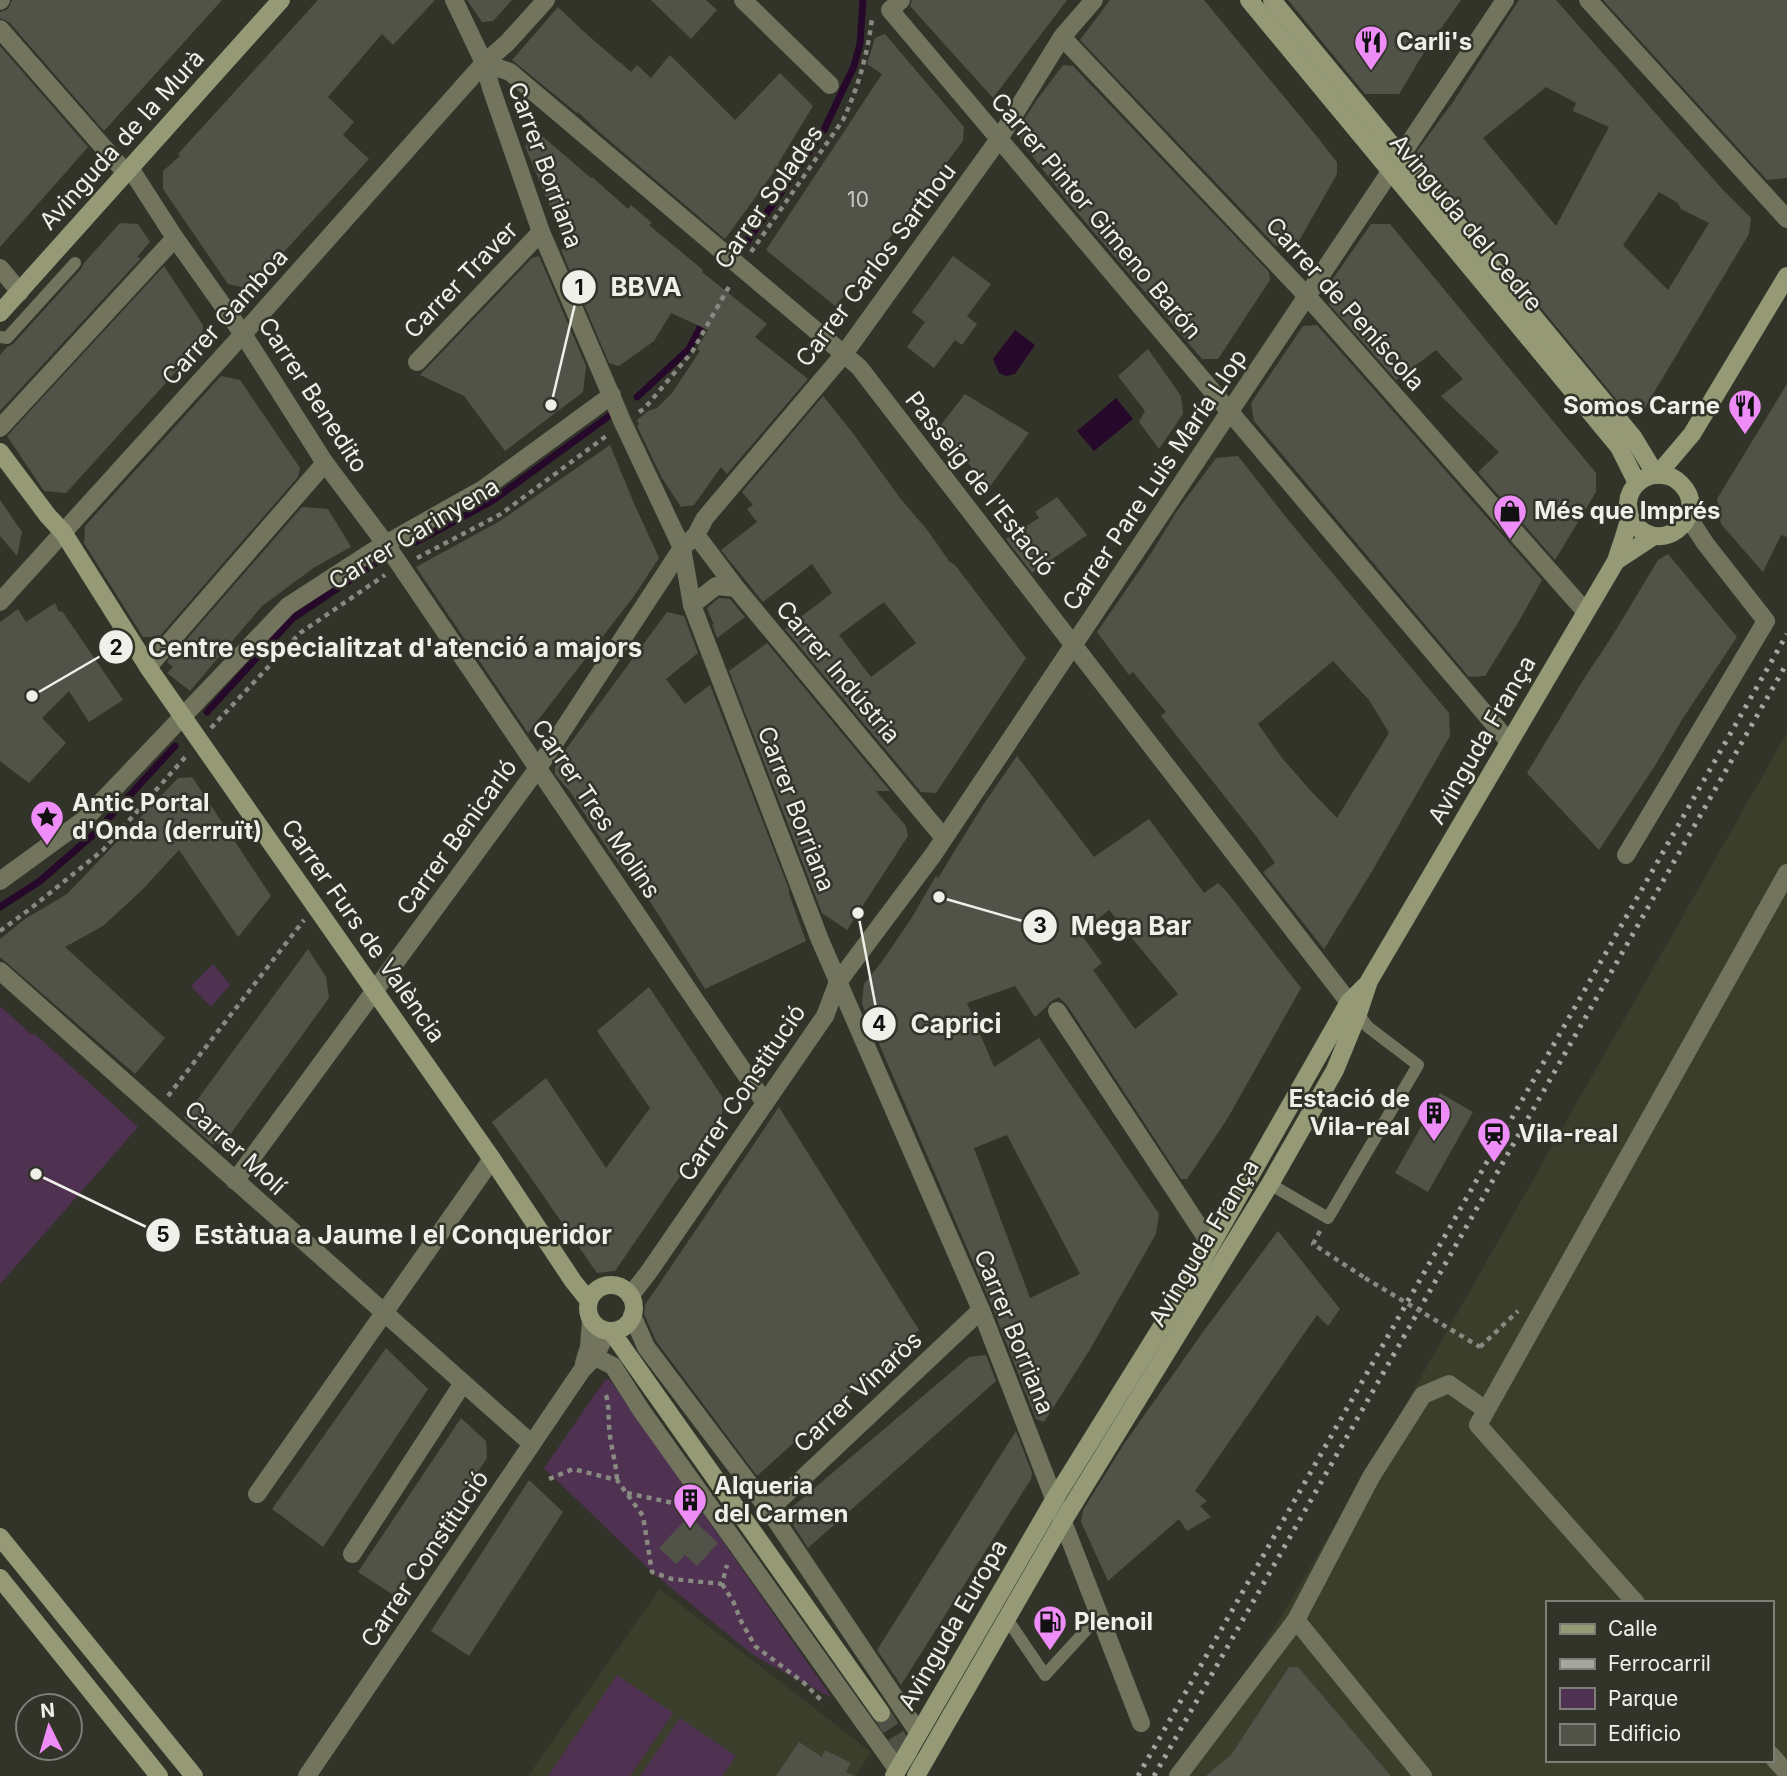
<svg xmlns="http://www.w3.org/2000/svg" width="1787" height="1776" font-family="Inter,sans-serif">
	<rect width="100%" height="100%" fill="#333429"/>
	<g fill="#3c3e2c" fill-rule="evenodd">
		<path d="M1787,733V1776H1186L1367,1472ZM1547,1603H1771V1760H1547Z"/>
		<polygon points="660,1589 871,1752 856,1776 528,1776"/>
	</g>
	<g fill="#4f3152">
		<polygon points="213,964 230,985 211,1007 191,986"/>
		<polygon points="0,1006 31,1034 35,1034 138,1127 0,1284"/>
		<polygon points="605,1380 610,1380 832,1698 753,1655 652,1572 544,1468"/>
		<polygon points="617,1675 673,1713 630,1776 548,1776"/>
		<polygon points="680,1718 736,1756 722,1776 640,1776"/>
	</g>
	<g fill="#26082a">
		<polygon points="1015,330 1035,345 1015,374 1006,376 999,373 993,359"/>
		<polygon points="1116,398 1133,419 1094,451 1077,431"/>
	</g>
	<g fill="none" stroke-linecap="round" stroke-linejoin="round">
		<g stroke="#26082a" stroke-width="7">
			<polyline points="824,130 854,66 860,44 863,0"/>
			<polyline points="746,243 815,143"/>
			<polyline points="637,397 689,349 705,318"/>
			<polyline points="416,542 492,501 609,416"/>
			<polyline points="207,712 293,618 374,564"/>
			<polyline points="0,907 40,881 94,834 175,746"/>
		</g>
	</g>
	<g fill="#525348" fill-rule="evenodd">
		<polygon points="12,0 222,0 104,131 9,22 0,18 0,12 8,9"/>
		<polygon points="318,0 435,0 393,45 382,34 328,97 354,122 343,135 369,159 250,289 228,284 163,189 163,171 180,156 178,154"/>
		<polygon points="467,0 512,0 493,21 482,22"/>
		<polygon points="651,0 706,0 717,10 691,39"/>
		<polygon points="912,0 1067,0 993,98 910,6"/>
		<polygon points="1110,0 1204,0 1314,133 1337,162 1337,174 1296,246 1276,246 1080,40"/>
		<polygon points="1288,0 1461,0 1423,54 1399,94 1365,94"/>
		<path d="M1519,0H1556L1723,190L1751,218L1749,234L1644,409L1626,411L1418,159L1417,151L1453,102ZM1546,87L1576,103L1573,111L1609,127L1556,226L1483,138ZM1659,192L1678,203L1681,209L1709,223L1668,290L1623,245Z"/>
		<polygon points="1603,0 1787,0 1787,178 1767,180"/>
		<polygon points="558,7 583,31 620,63 620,62 631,72 637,65 651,78 670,55 735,120 780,73 813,106 778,164 779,165 725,239 598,131 578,112 577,113 512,60"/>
		<polygon points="885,34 964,127 963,141 858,280 835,306 766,250 882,74 867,64 875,38"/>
		<polygon points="0,46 88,147 0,247"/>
		<polygon points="1063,65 1073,66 1269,272 1270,280 1218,359 1202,359 1075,210 1020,141 1020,126 1036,101"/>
		<polygon points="542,136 591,178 592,177 628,209 631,205 652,223 649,225 703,270 702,272 767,324 755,337 808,379 727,474 721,467 694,505 681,507 662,478 637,426 639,425 637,420 648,411 657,408 672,393 700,351 697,349 708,330 671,313 654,341 619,366 609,363 561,250 567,248 525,146"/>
		<polygon points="120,223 138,224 150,242 137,257 141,258 0,411 0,355 7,347 13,344 81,269 84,263"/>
		<polygon points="1371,224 1390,224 1596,473 1596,492 1555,560 1478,472 1499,452 1441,396 1463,379 1436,350 1396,380 1329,304 1330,283"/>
		<polygon points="539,256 586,366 583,392 505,451 464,396 420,375 532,258"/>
		<polygon points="953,256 991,284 967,316 977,324 962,345 955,340 934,368 907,347 925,322 912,312"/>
		<polygon points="164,266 203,325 202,343 66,493 44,491 7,436"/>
		<polygon points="1317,325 1542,580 1519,621 1485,676 1469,677 1254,421 1251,403 1303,326"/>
		<polygon points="1148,349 1181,396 1183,414 1159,449 1139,422 1145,411 1118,376"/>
		<polygon points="221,376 240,380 300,468 298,477 159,637 143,637 84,543 85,526"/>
		<polygon points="1787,384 1787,537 1781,535 1763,572 1721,524 1717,499"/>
		<polygon points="965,394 1029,433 988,489 940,426"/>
		<path d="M823,396L852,432L900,498L928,531L949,561L955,565L1026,658L936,793L921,792L785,629L832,593L812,564L763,602L721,550L757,522L747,509L753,505L742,492ZM884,602L916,643L871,677L839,635Z"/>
		<polygon points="610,445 633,501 659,558 634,596 528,733 416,567 500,521"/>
		<path d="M1238,456L1289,521L1449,713L1450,736L1371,873L1324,949L1263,872L1275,863L1256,836L1161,716L1166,712L1133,672L1129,675L1097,632L1152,552L1177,511L1216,458ZM1333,661L1369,700L1389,733L1337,818L1310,790L1282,758L1258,724Z"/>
		<polygon points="1057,497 1087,535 1032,573 1006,539 1039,518 1035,512"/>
		<polygon points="0,500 22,532 17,556 0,536"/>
		<polygon points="302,507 328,509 351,547 315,567 262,606 190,691 167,673 173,667 167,662"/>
		<polygon points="1668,554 1737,637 1683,718 1656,764 1599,850 1527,773 1585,677 1611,638 1658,560"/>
		<polygon points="719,598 730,599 745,617 717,638 712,624 714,625 707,608"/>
		<polygon points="55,603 59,612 62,611 123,700 89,722 69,691 42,718 66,743 29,783 0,761 0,622 18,609 26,622"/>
		<polygon points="667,612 684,616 698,653 666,679 685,704 710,685 790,892 788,891 806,941 705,989 646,895 644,896 609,851 571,793 555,774 555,764"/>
		<polygon points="767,643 890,791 876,791 906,826 908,836 847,930 822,913 729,671"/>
		<path d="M1017,756L1094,857L1149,819L1204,893L1218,883L1227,892L1301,988L1226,1121L1187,1179H1181L1067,1005L1059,997L1050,1002L1046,1007L1035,1017L1015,986L967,1003L994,1067L1039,1038L1159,1214L1156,1234L1089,1351L1044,1422L1036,1419L992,1306L862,1004L864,984L883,960L911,919L936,876L938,878L983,805ZM1109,910L1178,994L1135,1029L1093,970L1102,963L1080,933ZM1007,1135L1080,1274L1030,1298L974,1148Z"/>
		<polygon points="192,777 271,896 238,937 179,850 142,890 103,926 65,947 165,1038 135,1074 0,957 0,939 25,919 67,894 178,778"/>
		<polygon points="308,949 326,977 329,998 224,1143 212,1144 184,1118"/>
		<polygon points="649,987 723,1098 722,1115 615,1271 597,1273 492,1122 546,1078 606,1168 650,1108 597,1031"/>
		<polygon points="1440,1093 1473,1112 1428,1192 1395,1173"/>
		<polygon points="779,1107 919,1330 757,1476 656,1341 644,1314 645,1305"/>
		<polygon points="1278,1231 1340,1309 1328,1326 1317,1315 1195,1491 1207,1501 1200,1506 1211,1517 1187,1531 1179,1519 1108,1581 1081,1522 1083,1510 1124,1444 1203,1332"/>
		<polygon points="386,1348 428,1389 323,1547 272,1509"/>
		<polygon points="986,1355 996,1381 808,1548 788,1517 791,1508 969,1357"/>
		<polygon points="461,1418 486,1441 487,1458 395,1596 358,1572"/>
		<polygon points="1016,1431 1032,1473 1031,1479 901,1685 877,1650"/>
		<polygon points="529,1480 563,1512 469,1656 431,1631"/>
		<polygon points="689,1516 718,1543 697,1566 685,1555 676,1564 659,1548"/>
		<polygon points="1289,1667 1298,1667 1391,1776 1206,1776 1231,1755"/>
		<polygon points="799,1742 822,1757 825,1750 851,1763 846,1772 854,1776 776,1776"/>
	</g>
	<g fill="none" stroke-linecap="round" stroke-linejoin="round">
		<polyline stroke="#4f5046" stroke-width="18" stroke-dasharray="18 9" stroke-linecap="butt" points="881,1713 914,1764"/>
		<g stroke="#888980" stroke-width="4.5" stroke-dasharray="5 5" stroke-linecap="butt">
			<path d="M751,252L843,120C858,88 868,53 872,18"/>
			<polyline points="639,412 644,409 692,352 731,283"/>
			<polyline points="417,558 501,514 609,434"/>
			<polyline points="211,728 300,633 385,575"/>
			<polyline points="0,931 30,909 103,850 187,755"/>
			<polyline points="168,1096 304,920"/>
			<polyline points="1320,1231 1313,1244 1365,1278"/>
			<polyline points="1480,1347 1518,1311"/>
			<path d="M606,1395C609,1405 608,1412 609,1423C609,1442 616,1460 617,1480"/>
			<polyline points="549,1479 573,1469 617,1480 643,1516 652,1572 672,1579 722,1584 727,1565"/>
			<polyline points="627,1493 687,1506"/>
			<polyline points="722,1584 733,1601 741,1621 755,1646 804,1683 822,1701"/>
		</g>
		<g stroke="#72745e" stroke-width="12">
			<polyline points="0,337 7,338 75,263"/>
			<polyline points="1270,1184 1328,1218 1418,1065 1368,1027 1358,1014"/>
			<polyline points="1007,1619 1045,1675 1099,1616"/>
		</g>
		<g stroke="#72745e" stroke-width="18">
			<polyline points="454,0 484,63 491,88 541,232 623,423 682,548 692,605 820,940 981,1310 1141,1723"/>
			<polyline points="743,0 830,85"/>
			<polyline points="901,0 890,10 1509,742"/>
			<polyline points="1588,0 1787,219"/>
			<polyline points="0,1 1,0"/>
			<polyline points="0,29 126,173"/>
			<polyline points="1062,37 1307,296 1585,611"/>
			<polyline points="484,63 510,72 859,367 1358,1014"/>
			<polyline points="130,168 175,238 243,334 325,463 385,543 765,1103"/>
			<polyline points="0,268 20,292"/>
			<polyline points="417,362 541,232"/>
			<polyline points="0,428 175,238"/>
			<polyline points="696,535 736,588 944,838"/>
			<polyline points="0,602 243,334 484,63 507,43 546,0"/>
			<polyline points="692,605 716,586 736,588"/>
			<polyline points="148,667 325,463"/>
			<polyline points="1626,855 1766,621 1705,543 1688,517"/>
			<polyline points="0,881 85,819 288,606 373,551 483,489 612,395"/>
			<polyline points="0,971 532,1444"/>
			<polyline points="1057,1011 1211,1245"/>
			<polyline points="235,1181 538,768 682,548 696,535 705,518 844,354 999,139 1062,37 1094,0"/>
			<polyline points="630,1296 648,1273 825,1016 838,982 933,855 1505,0"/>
			<polyline points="632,1315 646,1347 769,1510 918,1732"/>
			<polyline points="595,1357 613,1366 641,1410 897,1769"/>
			<polyline points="584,1363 589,1347 591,1320"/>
			<polyline points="257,1494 492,1159"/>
			<polyline points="769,1510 981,1310"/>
			<polyline points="352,1554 463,1383"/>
			<polyline points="1636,1603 1478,1425 1787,873"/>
			<polyline points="1296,1620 1423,1776"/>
			<polyline points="1771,1755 1787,1773"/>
			<polyline points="307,1776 582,1370 595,1357 607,1331"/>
			<polyline points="1178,1776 1296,1620 1371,1477 1423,1395 1449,1384 1486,1410"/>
		</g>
		<g stroke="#959975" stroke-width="18">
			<polyline points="1249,0 1619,447 1637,483"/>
			<polyline points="1272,0 1633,437 1656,475"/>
			<polyline points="0,313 281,0"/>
			<polyline points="0,452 48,516 63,532 148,667 492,1159 573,1281 589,1301"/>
			<polyline points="1658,474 1692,434 1787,276"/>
			<polyline points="1616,561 1654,536"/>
			<circle cx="611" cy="1308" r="23"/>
			<polyline points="611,1331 881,1713"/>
			<polyline points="0,1537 194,1776"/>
			<polyline points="0,1578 159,1776"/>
			<polyline points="894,1776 1054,1500 1195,1273 1349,1002 1365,986"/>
			<path d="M916,1776L1063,1521L1270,1184L1335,1070L1358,1014L1369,981L1616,561C1620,548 1626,533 1629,519C1630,514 1628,509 1628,503C1629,486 1645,473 1662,475C1669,475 1676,479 1681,484C1713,516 1656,563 1630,517"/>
		</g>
		<g stroke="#a5a69d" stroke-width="5" stroke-dasharray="3.5 7" stroke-linecap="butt">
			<polyline points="1138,1776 1787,634"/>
			<polyline points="1154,1776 1787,663"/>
		</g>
		<polyline stroke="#888980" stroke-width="4.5" stroke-dasharray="5 5" stroke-linecap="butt" points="1365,1278 1480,1347"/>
	</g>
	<defs>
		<g id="restaurant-pin" transform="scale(1.75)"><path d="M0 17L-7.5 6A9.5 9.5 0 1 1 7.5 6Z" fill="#ee8cf8" stroke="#333429"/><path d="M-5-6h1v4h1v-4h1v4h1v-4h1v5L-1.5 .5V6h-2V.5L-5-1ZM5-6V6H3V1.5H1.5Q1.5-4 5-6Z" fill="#111"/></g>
		<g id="shop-pin" transform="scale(1.75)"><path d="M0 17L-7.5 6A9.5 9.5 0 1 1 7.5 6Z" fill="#ee8cf8" stroke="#333429"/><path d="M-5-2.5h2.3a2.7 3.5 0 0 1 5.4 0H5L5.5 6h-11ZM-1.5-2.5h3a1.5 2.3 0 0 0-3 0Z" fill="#111"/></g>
		<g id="sight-pin" transform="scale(1.75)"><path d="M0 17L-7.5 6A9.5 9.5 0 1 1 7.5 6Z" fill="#ee8cf8" stroke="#333429"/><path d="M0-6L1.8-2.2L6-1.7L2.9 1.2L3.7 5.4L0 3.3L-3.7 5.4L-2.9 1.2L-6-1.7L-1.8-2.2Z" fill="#111"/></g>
		<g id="building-pin" transform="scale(1.75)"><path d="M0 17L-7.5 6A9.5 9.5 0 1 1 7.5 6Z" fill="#ee8cf8" stroke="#333429"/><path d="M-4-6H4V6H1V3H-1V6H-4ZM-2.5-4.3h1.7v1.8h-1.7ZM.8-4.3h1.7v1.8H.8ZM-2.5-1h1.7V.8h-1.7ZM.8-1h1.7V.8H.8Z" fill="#111"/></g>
		<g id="station-pin" transform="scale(1.75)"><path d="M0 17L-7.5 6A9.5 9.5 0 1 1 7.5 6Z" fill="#ee8cf8" stroke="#333429"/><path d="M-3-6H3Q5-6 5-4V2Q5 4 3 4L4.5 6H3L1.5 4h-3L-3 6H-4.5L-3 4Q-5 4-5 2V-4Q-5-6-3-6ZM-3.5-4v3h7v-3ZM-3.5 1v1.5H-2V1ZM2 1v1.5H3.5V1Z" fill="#111"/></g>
		<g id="fuel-pin" transform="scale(1.75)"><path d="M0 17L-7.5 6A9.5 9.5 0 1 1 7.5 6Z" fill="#ee8cf8" stroke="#333429"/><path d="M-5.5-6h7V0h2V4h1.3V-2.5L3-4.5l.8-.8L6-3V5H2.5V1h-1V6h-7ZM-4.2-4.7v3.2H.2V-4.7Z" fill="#111"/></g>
	</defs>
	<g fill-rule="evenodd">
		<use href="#restaurant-pin" x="1371" y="42"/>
		<use href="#restaurant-pin" x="1745" y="406"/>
		<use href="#shop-pin" x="1510" y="511"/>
		<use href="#sight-pin" x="47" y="817"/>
		<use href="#building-pin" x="1434" y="1113"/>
		<use href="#station-pin" x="1494" y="1134"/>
		<use href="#building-pin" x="690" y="1500"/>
		<use href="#fuel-pin" x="1050" y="1622"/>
	</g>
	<g text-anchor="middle" stroke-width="5" stroke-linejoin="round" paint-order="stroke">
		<g font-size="21" fill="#c8c9c1">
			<text x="858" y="207">10</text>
		</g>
		<g font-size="24" font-weight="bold" fill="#eff0e9" stroke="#333429" text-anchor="start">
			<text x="1396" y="50">Carli's</text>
			<text x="1720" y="414" text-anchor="end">Somos Carne</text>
			<text x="1534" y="519">Més que Imprés</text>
			<text x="72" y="811">Antic Portal<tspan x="72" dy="28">d'Onda (derruït)</tspan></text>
			<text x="1410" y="1107" text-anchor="end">Estació de<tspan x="1410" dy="28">Vila-real</tspan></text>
			<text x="1518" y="1142">Vila-real</text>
			<text x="714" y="1494">Alqueria<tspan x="714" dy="28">del Carmen</tspan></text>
			<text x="1074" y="1630">Plenoil</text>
		</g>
		<g font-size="24" fill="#eff0e9" stroke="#333429">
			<text transform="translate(122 140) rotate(-48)" y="8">Avinguda de la Murà</text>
			<text transform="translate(545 165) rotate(70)" y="8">Carrer Borriana</text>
			<text transform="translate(769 197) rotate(-55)" y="8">Carrer Solades</text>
			<text transform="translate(1096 216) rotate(50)" y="8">Carrer Pintor Gimeno Barón</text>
			<text transform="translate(1466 223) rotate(50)" y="8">Avinguda del Cedre</text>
			<text transform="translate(876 265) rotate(-53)" y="8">Carrer Carlos Sarthou</text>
			<text transform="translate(461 280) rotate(-46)" y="8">Carrer Traver</text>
			<text transform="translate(1345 304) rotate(48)" y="8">Carrer de Peníscola</text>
			<text transform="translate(225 317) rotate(-48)" y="8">Carrer Gamboa</text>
			<text transform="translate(313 395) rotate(57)" y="8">Carrer Benedito</text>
			<text transform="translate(1155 480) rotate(-56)" y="8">Carrer Pare Luis María Llop</text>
			<text transform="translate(980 484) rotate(52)" y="8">Passeig de l'Estació</text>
			<text transform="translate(414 534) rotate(-31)" y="8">Carrer Carinyena</text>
			<text transform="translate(838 672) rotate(50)" y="8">Carrer Indústria</text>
			<text transform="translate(1482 740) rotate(-60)" y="8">Avinguda França</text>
			<text transform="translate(596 809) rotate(56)" y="8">Carrer Tres Molins</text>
			<text transform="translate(796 809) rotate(69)" y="8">Carrer Borriana</text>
			<text transform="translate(457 837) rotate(-54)" y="8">Carrer Benicarló</text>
			<text transform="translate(363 931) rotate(55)" y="8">Carrer Furs de València</text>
			<text transform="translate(742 1093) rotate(-56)" y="8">Carrer Constitució</text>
			<text transform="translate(235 1148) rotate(42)" y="8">Carrer Molí</text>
			<text transform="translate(1204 1243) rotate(-59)" y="8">Avinguda França</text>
			<text transform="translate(1014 1332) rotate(68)" y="8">Carrer Borriana</text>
			<text transform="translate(858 1392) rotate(-43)" y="8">Carrer Vinaròs</text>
			<text transform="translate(425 1559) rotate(-56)" y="8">Carrer Constitució</text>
			<text transform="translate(953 1625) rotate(-60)" y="8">Avinguda Europa</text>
		</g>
	</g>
	<path fill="none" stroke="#eff0e9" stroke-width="2.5" d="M551 405L579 287M32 696L116 647M939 897L1040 926M858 913L879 1024M36 1174L163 1235"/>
	<g fill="#eff0e9" stroke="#333429" stroke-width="2.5">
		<circle cx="551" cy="405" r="7"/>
		<circle cx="32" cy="696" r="7"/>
		<circle cx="939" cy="897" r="7"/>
		<circle cx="858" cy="913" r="7"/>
		<circle cx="36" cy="1174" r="7"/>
		<circle cx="579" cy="287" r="18"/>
		<circle cx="116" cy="647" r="18"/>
		<circle cx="1040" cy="926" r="18"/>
		<circle cx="879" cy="1024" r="18"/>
		<circle cx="163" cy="1235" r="18"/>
	</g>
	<g font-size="21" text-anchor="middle" font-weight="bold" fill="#111">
		<text x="579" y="295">1</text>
		<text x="116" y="655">2</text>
		<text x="1040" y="933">3</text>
		<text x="879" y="1031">4</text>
		<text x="163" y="1242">5</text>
	</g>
	<g font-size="26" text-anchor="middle" font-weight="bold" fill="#eff0e9" stroke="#333429" stroke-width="5" stroke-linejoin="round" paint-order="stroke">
		<text x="646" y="296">BBVA</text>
		<text x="395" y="657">Centre especialitzat d'atenció a majors</text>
		<text x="1131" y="935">Mega Bar</text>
		<text x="956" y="1033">Caprici</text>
		<text x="403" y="1244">Estàtua a Jaume I el Conqueridor</text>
	</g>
	<rect x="1546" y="1601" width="228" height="161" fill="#333429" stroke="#7e7f76" stroke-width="2"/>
	<rect x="1560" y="1624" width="35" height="10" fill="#959975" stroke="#7e7f76" stroke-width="2"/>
	<text x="1608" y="1636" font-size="21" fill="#eff0e9">Calle</text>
	<rect x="1560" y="1659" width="35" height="10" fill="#a5a69d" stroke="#7e7f76" stroke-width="2"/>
	<text x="1608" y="1671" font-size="21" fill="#eff0e9">Ferrocarril</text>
	<rect x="1560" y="1688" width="35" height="21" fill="#4f3152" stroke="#7e7f76" stroke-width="2"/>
	<text x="1608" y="1706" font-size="21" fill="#eff0e9">Parque</text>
	<rect x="1560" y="1724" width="35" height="21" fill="#525348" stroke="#7e7f76" stroke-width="2"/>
	<text x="1608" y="1741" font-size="21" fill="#eff0e9">Edificio</text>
	<g transform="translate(49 1727) rotate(355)"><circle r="33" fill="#333429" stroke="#7e7f76" stroke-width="2"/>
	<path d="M0-5L12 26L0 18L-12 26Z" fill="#ee8cf8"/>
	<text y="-10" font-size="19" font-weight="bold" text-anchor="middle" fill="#eff0e9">N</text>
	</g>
</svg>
